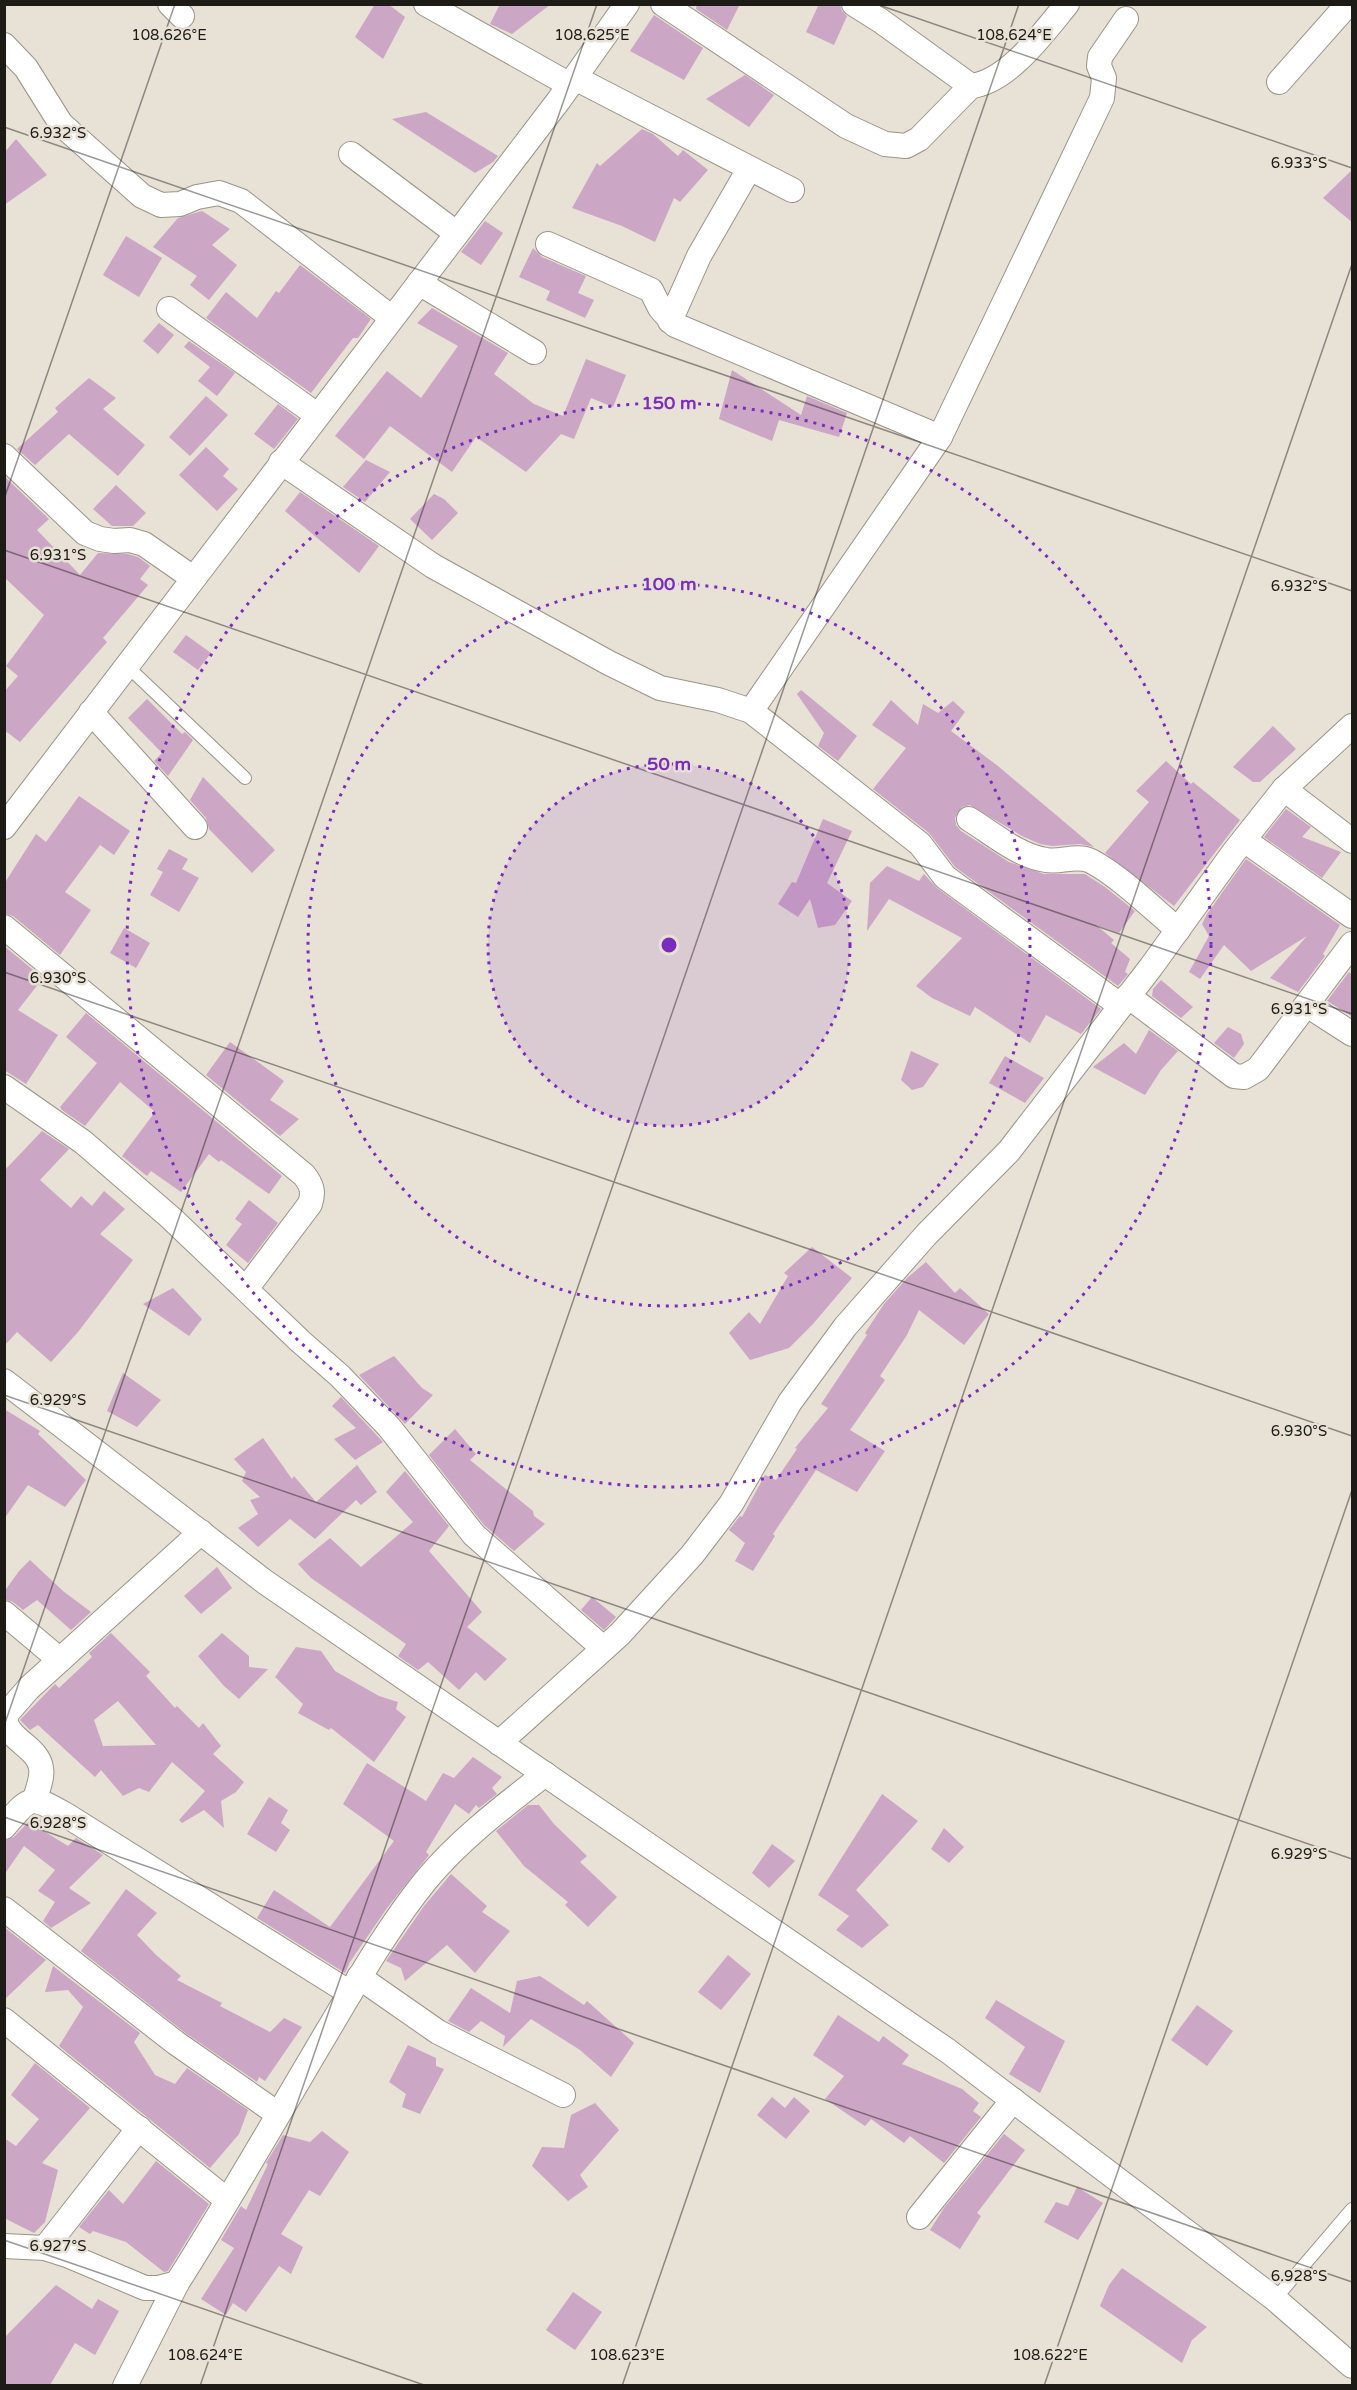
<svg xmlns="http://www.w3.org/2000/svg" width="1357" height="2390" font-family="'Varela Round',sans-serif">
	<rect width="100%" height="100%" fill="#e8e1d5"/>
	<g fill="#cca6c5" fill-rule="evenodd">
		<polygon points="375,4 388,4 405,17 383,59 355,37"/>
		<polygon points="500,4 551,4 512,34 490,24"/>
		<polygon points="697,4 740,4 727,30 696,9"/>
		<polygon points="819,4 840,4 842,11 847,16 834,45 806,32"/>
		<polygon points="654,15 703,48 684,80 630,51"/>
		<polygon points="745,75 774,95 749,127 706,99"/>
		<polygon points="426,112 498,156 493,162 475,173 392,119"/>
		<polygon points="642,129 653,134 678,156 683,150 708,170 680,202 674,198 655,242 622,226 572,208 597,163 600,166"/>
		<polygon points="16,139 47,175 4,205 4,153"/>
		<polygon points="1353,169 1353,223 1323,198"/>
		<polygon points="202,211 230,229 212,245 237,265 209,300 190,285 197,276 153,247 178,218"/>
		<polygon points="485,221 503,233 481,265 461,252"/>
		<polygon points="126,236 162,258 139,297 103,275"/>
		<polygon points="533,248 542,257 586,276 578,293 594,300 585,318 546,300 550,291 519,277"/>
		<polygon points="300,265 371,319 358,338 353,338 311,393 206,318 226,292 257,318 276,291 279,293"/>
		<polygon points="432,308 508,353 494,374 534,404 563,416 586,359 626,375 613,407 591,398 574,439 561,434 526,472 476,437 452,472 390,426 364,459 335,436 387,371 421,398 458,346 417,323"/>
		<polygon points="159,323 174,335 158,354 143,341"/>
		<polygon points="189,341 235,373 217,396 198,381 210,367 184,347"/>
		<polygon points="732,370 801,415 807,396 847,413 839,437 779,420 772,441 719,419"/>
		<polygon points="89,378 116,398 103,409 145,445 118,476 69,434 35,465 17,449 58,412 55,408"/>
		<polygon points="206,396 228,415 190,456 169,437"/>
		<polygon points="278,404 298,419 274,449 254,434"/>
		<polygon points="206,447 229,469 223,476 238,489 217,511 179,475"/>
		<polygon points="366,460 390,472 365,502 343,487"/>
		<polygon points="4,476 49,519 37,530 80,575 98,553 128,554 138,557 150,566 140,579 148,585 103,638 107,642 20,742 4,730 4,692 18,676 6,666 44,615 4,577"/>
		<polygon points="116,485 146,513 133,526 112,526 93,509"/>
		<polygon points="300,492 379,546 359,573 285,511"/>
		<polygon points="434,494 444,499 458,513 432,540 410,519"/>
		<polygon points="186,635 211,653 198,670 173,652"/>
		<polygon points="801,690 857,736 838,761 818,746 824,733 797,694"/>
		<polygon points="147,699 182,734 185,732 193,740 168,776 154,761 162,753 128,718"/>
		<polygon points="891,700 918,725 923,704 938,713 953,701 965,712 951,731 998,766 1094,847 1080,844 1052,846 1040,844 1022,836 970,805 962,807 955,818 956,825 961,831 1009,862 1044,874 1085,874 1105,887 1135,911 1119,933 1096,925 1114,940 1111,943 1130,959 1125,972 1128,974 1118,986 955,867 929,833 873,789 906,748 872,725"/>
		<polygon points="1273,726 1296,749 1260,782 1253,782 1233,767"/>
		<polygon points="1166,761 1191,784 1193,782 1240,820 1174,906 1105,853 1149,802 1136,791"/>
		<polygon points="203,777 275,850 252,873 209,829 206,818 190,800"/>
		<polygon points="79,796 130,831 114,855 100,845 65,892 91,910 60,955 13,916 4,913 4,884 36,834 46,842"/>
		<polygon points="1286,809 1311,827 1302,837 1341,852 1322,878 1264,837"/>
		<polygon points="823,819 852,831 827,883 852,901 835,925 818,928 810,899 798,917 778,904 792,882 796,883"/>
		<polygon points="169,849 188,859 182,869 199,878 179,912 150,895 163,872 157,869"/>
		<polygon points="1246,859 1340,925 1323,954 1325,956 1298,992 1270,978 1307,936 1251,971 1224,945 1200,979 1189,972 1209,936 1202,924 1207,914"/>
		<polygon points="887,866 919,881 924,874 937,888 1101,1009 1081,1034 1046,1015 1030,1043 975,1007 970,1016 932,998 916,986 962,938 889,899 867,931 870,883"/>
		<polygon points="124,928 150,943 136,968 110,953"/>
		<polygon points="4,946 43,978 18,1010 58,1035 26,1084 4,1070"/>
		<polygon points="1349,972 1353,975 1353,1017 1327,1001"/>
		<polygon points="1161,980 1193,1007 1181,1018 1152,996 1153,989"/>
		<polygon points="86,1013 282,1176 269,1194 221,1160 219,1162 209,1154 181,1192 151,1171 147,1176 122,1156 155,1112 120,1082 85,1126 62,1110 60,1107 97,1063 66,1037"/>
		<polygon points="1228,1027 1241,1034 1244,1044 1234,1058 1214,1043"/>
		<polygon points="1149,1030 1178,1051 1161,1070 1145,1095 1093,1067 1124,1043 1136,1054"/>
		<polygon points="230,1042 284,1081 270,1100 299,1119 280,1136 206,1075"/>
		<polygon points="911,1051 939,1064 923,1087 912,1090 901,1080"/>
		<polygon points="1005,1056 1044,1078 1025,1103 989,1083"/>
		<polygon points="42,1131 69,1149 40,1180 71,1208 81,1196 92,1206 104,1191 125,1209 100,1234 133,1260 78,1332 51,1362 17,1332 4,1346 4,1171"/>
		<polygon points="249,1200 278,1223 248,1263 226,1245 242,1224 235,1219"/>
		<polygon points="812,1247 852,1278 813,1324 789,1348 750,1360 729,1333 749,1312 760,1324 788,1276 784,1273"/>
		<polygon points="926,1262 955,1293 960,1288 989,1314 964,1345 919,1310 907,1335 880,1376 885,1380 850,1430 885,1451 857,1492 816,1470 773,1534 775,1536 753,1571 735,1561 745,1543 729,1530 740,1516 742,1517 765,1475 776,1480 797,1449 795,1448 828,1408 821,1404 867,1335 865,1333 884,1304 907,1278"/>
		<polygon points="173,1288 202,1319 189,1336 143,1304"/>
		<polygon points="394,1356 422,1388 433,1395 405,1424 359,1375"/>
		<polygon points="123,1373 161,1400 137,1427 107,1411"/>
		<polygon points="341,1397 383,1442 355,1460 334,1439 356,1428 332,1406"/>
		<polygon points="4,1409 40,1431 38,1434 86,1480 65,1507 28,1485 4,1519"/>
		<polygon points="455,1429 476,1454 470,1460 533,1511 534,1516 545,1524 514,1551 484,1525 429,1455"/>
		<polygon points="263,1438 292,1479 294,1476 316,1502 357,1465 377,1492 361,1505 356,1500 315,1539 290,1519 258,1547 238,1528 258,1514 250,1500 260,1497 242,1481 246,1472 234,1459"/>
		<polygon points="405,1471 449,1526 429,1551 482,1612 467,1627 507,1659 485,1681 476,1672 459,1690 428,1662 418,1670 398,1656 406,1644 311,1578 298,1564 330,1538 361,1567 413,1522 386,1492"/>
		<polygon points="30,1560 63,1591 91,1612 71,1630 37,1600 23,1610 13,1602 4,1599 4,1592 19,1571"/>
		<polygon points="217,1567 232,1588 201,1614 184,1596"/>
		<polygon points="592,1597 616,1617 604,1630 581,1610"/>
		<path d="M111,1633L150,1672L146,1676L175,1708L177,1706L199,1728L203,1723L221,1746L213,1754L244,1782L236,1792L221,1801L224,1828L204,1810L182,1823L179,1820L205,1791L172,1762L149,1792L139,1788L123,1796L101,1770L95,1777L38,1725L30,1730L20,1720L55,1684L59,1688L92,1657L89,1653ZM118,1701L156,1745L103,1746L94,1720Z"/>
		<polygon points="222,1633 249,1656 249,1667 268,1669 239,1699 224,1686 198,1656"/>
		<polygon points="296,1647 321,1651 335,1671 379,1696 398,1702 396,1709 406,1717 374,1762 331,1728 329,1730 298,1713 303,1704 275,1677"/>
		<polygon points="473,1757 502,1777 492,1788 497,1794 479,1808 476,1805 469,1814 455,1804 426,1852 429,1855 387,1908 350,1962 345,1973 257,1918 274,1890 330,1927 394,1841 343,1804 367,1763 426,1801 443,1773 454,1778"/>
		<polygon points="882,1794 918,1821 856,1890 889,1925 862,1948 836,1930 849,1916 818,1895"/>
		<polygon points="269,1797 288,1810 281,1823 290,1830 276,1852 247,1834"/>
		<polygon points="528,1805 539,1805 554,1824 587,1856 580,1862 617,1897 588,1927 565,1905 568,1902 524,1866 496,1831"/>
		<polygon points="34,1816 40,1817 42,1830 68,1846 76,1838 103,1855 69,1888 91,1903 51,1928 43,1921 55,1902 38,1891 55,1870 24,1846 4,1875 4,1841 14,1837"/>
		<polygon points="944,1828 964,1847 949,1863 931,1849"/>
		<polygon points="772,1844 795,1861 769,1888 752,1873"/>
		<polygon points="451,1874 487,1906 482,1912 510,1931 475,1973 447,1945 405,1981 401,1968 386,1961 424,1906"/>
		<polygon points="126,1889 157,1913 137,1935 156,1955 181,1976 177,1980 222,2003 220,2006 270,2032 284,2018 302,2027 265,2081 259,2077 257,2082 184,2032 81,1951"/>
		<polygon points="4,1927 46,1960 4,2000"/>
		<polygon points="728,1955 751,1974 721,2010 698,1992"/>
		<polygon points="53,1966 140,2033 134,2042 155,2075 175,2084 187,2068 248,2110 239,2134 210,2168 59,2046 83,2007 68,1990 45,1992"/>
		<polygon points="540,1976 584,2005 587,2001 634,2043 611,2077 580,2050 531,2019 503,2047 505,2036 481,2021 469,2032 448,2021 471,1988 510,2013 517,1981"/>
		<polygon points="996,2000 1065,2041 1040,2093 1009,2074 1025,2047 985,2018"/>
		<polygon points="1197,2005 1233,2031 1207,2066 1171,2040"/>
		<polygon points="838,2015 879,2042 883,2036 909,2055 902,2064 962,2089 979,2103 973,2111 981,2117 944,2163 910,2136 904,2143 871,2119 865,2126 825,2099 844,2076 813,2055"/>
		<polygon points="408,2045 436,2058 436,2066 444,2069 420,2114 402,2107 406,2094 389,2082"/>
		<polygon points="35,2063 90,2108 42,2163 58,2170 45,2222 34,2233 4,2218 4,2138 16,2146 39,2119 11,2095"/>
		<polygon points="772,2097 785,2108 794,2097 810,2111 786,2139 757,2115"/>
		<polygon points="595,2103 619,2130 580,2175 588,2187 568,2201 532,2166 542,2147 564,2148 571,2115"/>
		<polygon points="322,2131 349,2152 320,2196 309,2190 281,2234 303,2247 291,2274 279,2266 246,2312 233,2303 226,2315 201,2299 234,2248 221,2240 241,2206 246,2210 268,2164 266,2163 283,2135 310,2142"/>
		<polygon points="1004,2134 1025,2150 977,2213 981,2216 960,2249 930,2230 944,2208"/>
		<polygon points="156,2161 209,2204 168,2271 164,2272 126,2242 93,2231 90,2234 79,2227 109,2190 123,2204"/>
		<polygon points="1077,2187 1103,2203 1078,2240 1044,2222 1056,2202 1068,2206"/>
		<polygon points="1122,2268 1207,2327 1192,2340 1182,2363 1100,2306 1109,2285"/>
		<polygon points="56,2285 92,2309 98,2299 119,2311 95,2355 75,2343 50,2385 4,2385 4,2338"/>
		<polygon points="573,2292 602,2312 575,2350 546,2330"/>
	</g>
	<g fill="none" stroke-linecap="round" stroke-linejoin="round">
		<g stroke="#9a9488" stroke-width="14">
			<g id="service">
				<polyline points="126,665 245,778"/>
				<polyline points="1275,2299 1352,2209"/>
			</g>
		</g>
		<g stroke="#9a9488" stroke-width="26">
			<g id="minor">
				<polyline points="170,4 182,16"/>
				<polyline points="426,4 570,85"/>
				<polyline points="663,4 846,126 885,144 906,146 919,139 971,86"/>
				<path d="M854,4L881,21L971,86C1008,82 1044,32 1067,4"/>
				<polyline points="4,45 26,68 61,124 142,196 161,205 180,204 197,197 219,193 241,201 392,318"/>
				<polyline points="575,78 792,190"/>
				<polyline points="1279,82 1348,4"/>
				<polyline points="351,154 456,233"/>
				<polyline points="548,244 651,290 660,308 675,325 940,437"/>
				<polyline points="419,283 534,352"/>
				<polyline points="169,309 317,415"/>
				<polyline points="670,321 699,256 749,169"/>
				<polyline points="4,456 85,533 100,539 114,541 130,540 144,544 193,578"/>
				<polyline points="281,462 433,566 609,663 660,688 718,700 751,711 920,844 945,877 1121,1006"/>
				<polyline points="751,711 940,437 1102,98 1104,78 1099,66 1100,57 1126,19"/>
				<polyline points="91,712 195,827"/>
				<polyline points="1284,789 1352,841"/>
				<path d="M969,819C992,833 1018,856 1046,860C1061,863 1076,854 1091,861C1121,877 1152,908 1178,930"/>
				<polyline points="4,827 559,100 627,4"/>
				<polyline points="1244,840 1352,916"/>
				<path d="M4,927L304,1175C312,1185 314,1192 310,1204L246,1289"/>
				<polyline points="1128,996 1234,1076 1244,1077 1258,1069 1352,944"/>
				<polyline points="1307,1005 1352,1034"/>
				<polyline points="4,1087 83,1142 171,1218 301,1342 340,1376 389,1427 474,1535 603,1648"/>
				<polyline points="4,1381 265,1582 948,2051 1275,2299 1352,2366"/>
				<polyline points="4,1613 60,1660"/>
				<polyline points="499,1743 620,1634 692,1555 731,1504 790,1402 845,1327 926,1235 1009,1151 1151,967 1234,852 1284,789 1352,726"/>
				<path d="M35,1800C37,1790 43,1778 41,1768C38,1747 8,1740 5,1719L8,1712L29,1688L201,1532"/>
				<path d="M4,1827C31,1795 30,1795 66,1815L350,1993"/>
				<polyline points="4,1909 176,2043 278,2114"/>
				<polyline points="359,1977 438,2032 563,2095"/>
				<polyline points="4,2020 227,2200"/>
				<polyline points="919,2217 1013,2100"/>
				<path d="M4,2246L45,2248L67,2255L145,2288H158L177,2283C229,2201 277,2116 327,2032C358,1980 388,1927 426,1880C460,1839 504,1806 545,1774"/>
				<polyline points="45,2248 139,2128"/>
				<polyline points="125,2386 177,2283"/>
			</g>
		</g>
		<use href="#service" stroke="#fff" stroke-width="12"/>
		<use href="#minor" stroke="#fff" stroke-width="24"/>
	</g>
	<path fill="none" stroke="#1d1b16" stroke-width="1.5" stroke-opacity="0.45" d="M876,4L1352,168M4,127L1352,591M4,499L175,4M4,550L1352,1014M4,972L1352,1436M4,1395L1352,1859M4,1726L597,4M4,1817L1352,2282M4,2240L427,2386M200,2386L1019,4M622,2386L1352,264M1044,2386L1352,1490"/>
	<circle cx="669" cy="945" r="181" fill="#7b2cbf" fill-opacity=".12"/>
	<g fill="none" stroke="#7b2cbf" stroke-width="3" stroke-dasharray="3 6">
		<circle cx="669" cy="945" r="181"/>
		<circle cx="669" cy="945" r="361"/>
		<circle cx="669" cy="945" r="542"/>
	</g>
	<g font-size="15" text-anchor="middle" fill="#1d1b16" stroke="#e8e1d5" stroke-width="5" stroke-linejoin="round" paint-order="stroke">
		<text x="169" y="40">108.626°E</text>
		<text x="592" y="40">108.625°E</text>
		<text x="1014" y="40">108.624°E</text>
		<text x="58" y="138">6.932°S</text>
		<text x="1299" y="168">6.933°S</text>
		<text x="58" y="560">6.931°S</text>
		<text x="1299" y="591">6.932°S</text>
		<text x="58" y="983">6.930°S</text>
		<text x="1299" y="1014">6.931°S</text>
		<text x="58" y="1405">6.929°S</text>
		<text x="1299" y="1436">6.930°S</text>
		<text x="58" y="1828">6.928°S</text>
		<text x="1299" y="1859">6.929°S</text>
		<text x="58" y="2251">6.927°S</text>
		<text x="1299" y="2281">6.928°S</text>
		<text x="205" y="2360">108.624°E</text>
		<text x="627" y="2360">108.623°E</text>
		<text x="1050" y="2360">108.622°E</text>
	</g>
	<circle cx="669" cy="945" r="9" fill="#7b2cbf" stroke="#e8e1d5" stroke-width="3"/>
	<g font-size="18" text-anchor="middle" font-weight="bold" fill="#7b2cbf" stroke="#e8e1d5" stroke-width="5" stroke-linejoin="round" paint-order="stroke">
		<text x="669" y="409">150 m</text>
		<text x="669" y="590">100 m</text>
		<text x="669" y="770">50 m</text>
	</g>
	<rect width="1357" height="2390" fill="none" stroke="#1d1b16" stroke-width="12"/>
</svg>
